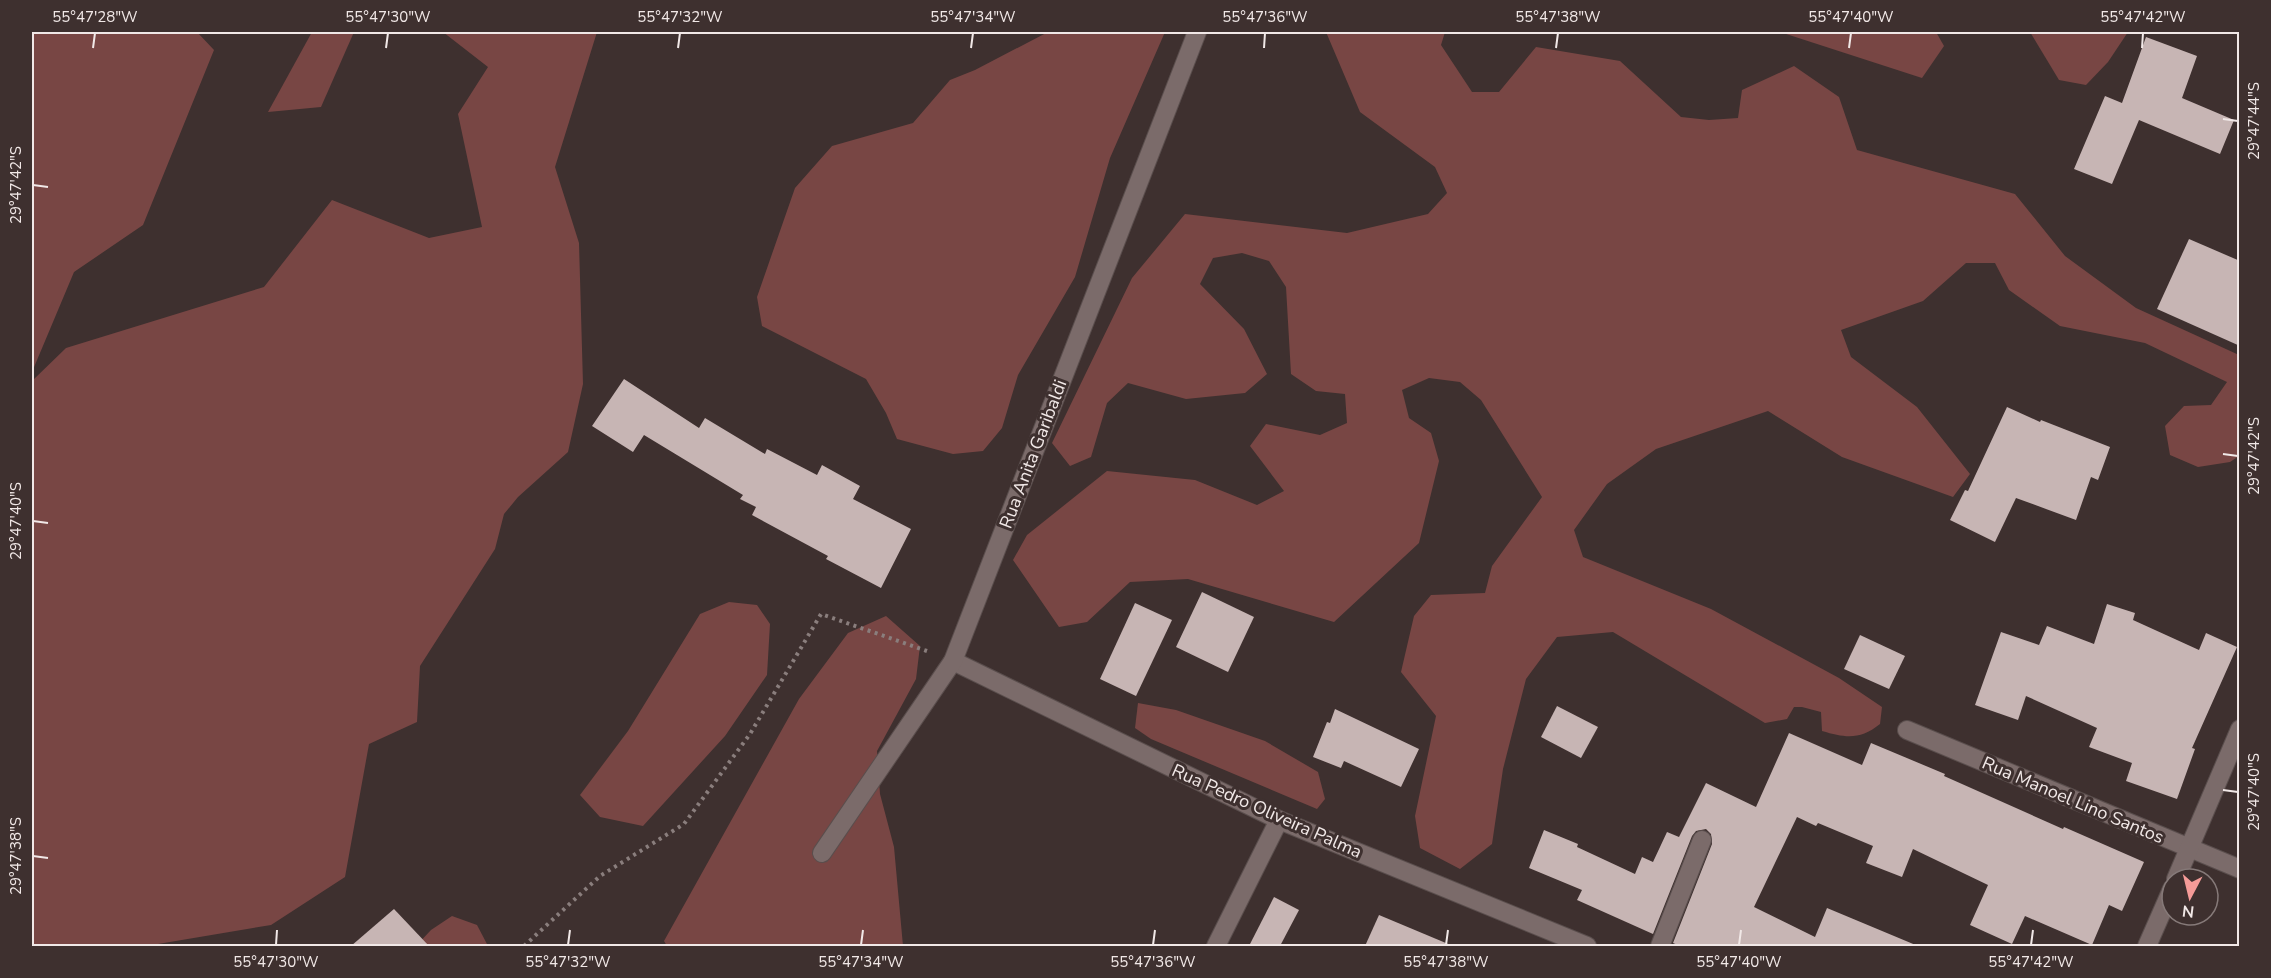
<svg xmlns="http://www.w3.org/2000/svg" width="2271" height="978" font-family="'Nunito Sans',sans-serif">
	<rect width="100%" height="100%" fill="#3e302f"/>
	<g fill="#784644">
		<polygon points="32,32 197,32 214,50 143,225 74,272 32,372"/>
		<polygon points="312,32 354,32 321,107 268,112"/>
		<polygon points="443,32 597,32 555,167 579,243 583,384 568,452 518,497 504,514 495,549 420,666 417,722 369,744 345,877 271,925 158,944 159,946 32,946 32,381 66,348 264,287 332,200 429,238 482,227 458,114 488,67"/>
		<polygon points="1048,32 1165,32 1110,158 1075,277 1018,375 1002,428 983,451 953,454 897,439 886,413 866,379 762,326 757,297 795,188 832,146 913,123 950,80 975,70"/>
		<path d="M1326,32H1445L1441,45L1472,92H1499L1536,47L1620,61L1681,117L1709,120L1738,118L1742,90L1794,66L1839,97L1857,150L2015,194L2065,256L2136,308L2239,355V456L2230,462L2198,467L2170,455L2165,426L2184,406L2211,405L2227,382L2145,343L2060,326L2009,290L1995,263H1966L1923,301L1841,330L1851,357L1917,407L1970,474L1953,497L1842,457L1768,411L1656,449L1607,484L1574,530L1583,557L1711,609L1839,678L1882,707L1880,724C1860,740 1846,738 1822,731L1821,712L1802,707H1794L1787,719L1765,723L1613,632L1557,637L1526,679L1503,769L1492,844L1460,869L1420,848L1415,816L1436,716L1401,672L1414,616L1431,595L1485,593L1492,566L1542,497L1481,400L1460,382L1429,378L1402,390L1409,418L1431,433L1439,461L1419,543L1334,622L1188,579L1130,582L1087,622L1059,627L1013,560L1027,535L1107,471L1195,480L1257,505L1284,491L1250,446L1266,424L1320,435L1347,423L1345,394L1316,391L1291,374L1286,287L1269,261L1242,253L1213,258L1200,284L1244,329L1267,374L1245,393L1186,399L1128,383L1107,403L1091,457L1070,466L1052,443L1132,278L1185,214L1347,233L1428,214L1447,193L1435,167L1360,112Z"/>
		<polygon points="1780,32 1936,32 1944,46 1922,78"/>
		<polygon points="2030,32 2128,32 2108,62 2086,85 2059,80"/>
		<polygon points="729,602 757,605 770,624 767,675 725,736 643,826 600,817 580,795 628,731 700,614"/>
		<polygon points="886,616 920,646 916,679 877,751 880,794 894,847 903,946 667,946 664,941 799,699 848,633"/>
		<polygon points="1138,703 1176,710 1265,741 1318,772 1325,799 1317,809 1151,739 1135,728"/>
		<polygon points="452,916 477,925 488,946 416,946 431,930"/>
	</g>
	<g fill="#c7b5b4">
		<polygon points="2146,37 2197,56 2182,98 2234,120 2220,154 2139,120 2112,184 2074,169 2105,96 2122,103"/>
		<polygon points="2189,239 2240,261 2240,346 2157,309"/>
		<polygon points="624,379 699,428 705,418 765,454 767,449 817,475 822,465 860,486 853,499 911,529 881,588 826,559 828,556 752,515 756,507 740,499 743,495 644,435 633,452 592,426"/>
		<polygon points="2007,407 2040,422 2041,420 2110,447 2098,480 2091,477 2076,520 2016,498 1995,542 1950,520 1965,490 1968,491"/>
		<polygon points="1202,592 1254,617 1228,672 1176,647"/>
		<polygon points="1135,603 1172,620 1136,696 1100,679"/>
		<polygon points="2107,604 2135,613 2133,620 2199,650 2206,633 2237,647 2192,748 2195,749 2177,799 2126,781 2132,763 2089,747 2097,728 2026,696 2018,720 1975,705 2001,632 2039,645 2047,626 2094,644"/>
		<polygon points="1860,635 1905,656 1889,689 1844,669"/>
		<polygon points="1557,706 1598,727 1581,758 1541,737"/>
		<polygon points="1335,709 1419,749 1401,787 1344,761 1341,768 1313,757 1327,722 1330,723"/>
		<polygon points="1789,733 1862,765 1871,743 1945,774 1944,776 2063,829 2064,827 2144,862 2122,911 2109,905 2092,945 2025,916 2012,944 1970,925 1988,885 1913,849 1902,877 1866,863 1873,846 1818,823 1816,826 1797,817 1754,907 1815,937 1827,908 1918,946 1680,946 1673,943 1712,844 1711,834 1706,829 1696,831 1692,836 1653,934 1577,900 1582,890 1529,868 1544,830 1578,844 1577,847 1635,874 1642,857 1653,862 1667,832 1679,837 1706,783 1756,807"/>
		<polygon points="1274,897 1299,910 1280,946 1249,946"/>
		<polygon points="394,909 429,946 351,946"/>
		<polygon points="1379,915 1453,946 1365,946"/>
	</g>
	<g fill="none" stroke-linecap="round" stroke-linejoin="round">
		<g stroke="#5a4e4d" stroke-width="20">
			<polyline id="lane" points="1660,946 1702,840"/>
		</g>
		<g stroke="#5a4e4d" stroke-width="20">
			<g id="street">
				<polyline points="953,661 1279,820 1587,946"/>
				<polyline points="1907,730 2240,869"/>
				<polyline points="822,853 953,661 1197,32"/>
				<polyline points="2176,879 2240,729"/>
				<polyline points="1216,946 1279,820"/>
				<polyline points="2147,946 2172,889"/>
			</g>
		</g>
		<polyline stroke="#8a7e7d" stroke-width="4" stroke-dasharray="3 4.5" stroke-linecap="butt" points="524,946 600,876 684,824 750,734 821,614 927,651"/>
		<use href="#lane" stroke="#7b6b6a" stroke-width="18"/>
		<use href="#street" stroke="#7b6b6a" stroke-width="18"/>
	</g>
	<path fill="none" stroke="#f1e8e7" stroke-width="2" d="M93,48L95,33M386,48L388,33M678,48L680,33M971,48L973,33M1264,48L1265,33M1556,48L1558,33M1849,48L1851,33M2142,48L2143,33M2223,119L2238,121M33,185L48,187M2223,454L2238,456M33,521L48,523M2223,790L2238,792M33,856L48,858M276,945L277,930M568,945L570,930M861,945L863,930M1153,945L1155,930M1446,945L1448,930M1739,945L1741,930M2031,945L2033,930"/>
	<g text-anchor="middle" stroke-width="6" stroke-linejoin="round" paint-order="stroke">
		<g font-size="18" fill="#f1e8e7" stroke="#3e302f">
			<text transform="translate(1033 454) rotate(-69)" y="6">Rua Anita Garibaldi</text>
			<text transform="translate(2073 800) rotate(23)" y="6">Rua Manoel Lino Santos</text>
			<text transform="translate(1267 811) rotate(24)" y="6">Rua Pedro Oliveira Palma</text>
		</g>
	</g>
	<rect width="2271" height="978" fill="none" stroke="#3e302f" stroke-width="66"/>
	<g transform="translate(2190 897) rotate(187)"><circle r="28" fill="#3e302f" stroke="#867a79" stroke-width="1.5"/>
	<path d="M0-4.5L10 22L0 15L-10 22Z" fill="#f59b98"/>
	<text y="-9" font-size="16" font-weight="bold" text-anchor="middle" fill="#f1e8e7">N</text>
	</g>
	<rect x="33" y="33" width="2205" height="912" fill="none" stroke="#f1e8e7" stroke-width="2"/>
	<g font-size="15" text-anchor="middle" fill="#f1e8e7">
		<text x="95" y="22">55°47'28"W</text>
		<text x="388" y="22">55°47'30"W</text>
		<text x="680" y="22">55°47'32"W</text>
		<text x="973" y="22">55°47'34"W</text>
		<text x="1265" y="22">55°47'36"W</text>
		<text x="1558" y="22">55°47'38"W</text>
		<text x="1851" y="22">55°47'40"W</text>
		<text x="2143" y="22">55°47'42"W</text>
		<text transform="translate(2254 121) rotate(-90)" y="5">29°47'44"S</text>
		<text transform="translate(16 185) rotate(-90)" y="5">29°47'42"S</text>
		<text transform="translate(2254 456) rotate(-90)" y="5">29°47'42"S</text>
		<text transform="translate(16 521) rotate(-90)" y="5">29°47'40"S</text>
		<text transform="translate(2254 792) rotate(-90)" y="5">29°47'40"S</text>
		<text transform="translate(16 856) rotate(-90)" y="5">29°47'38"S</text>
		<text x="276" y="967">55°47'30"W</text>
		<text x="568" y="967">55°47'32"W</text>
		<text x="861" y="967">55°47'34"W</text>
		<text x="1153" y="967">55°47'36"W</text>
		<text x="1446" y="967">55°47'38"W</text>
		<text x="1739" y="967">55°47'40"W</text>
		<text x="2031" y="967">55°47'42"W</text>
	</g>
</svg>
